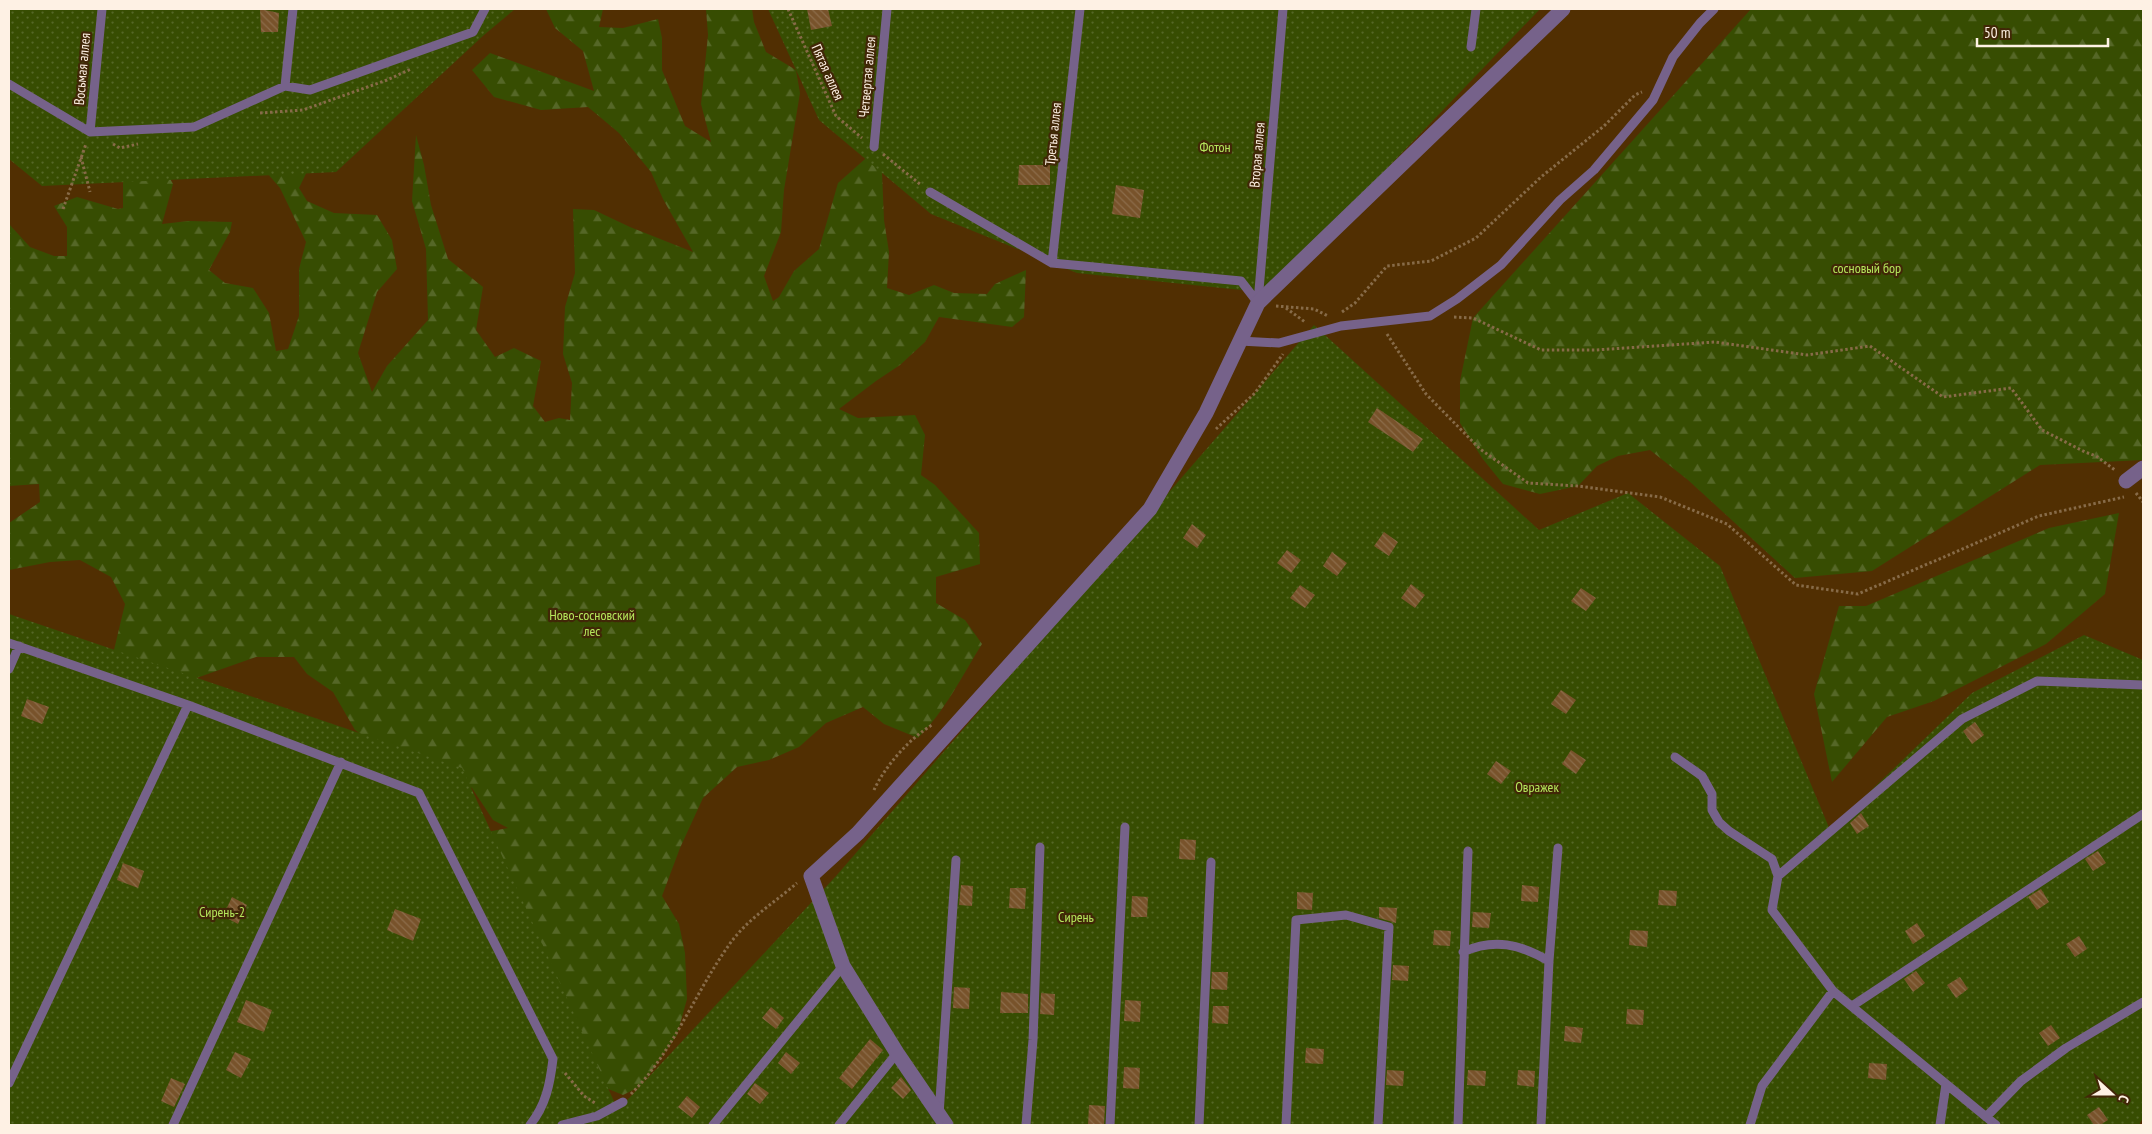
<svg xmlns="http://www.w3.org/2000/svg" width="2152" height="1134" font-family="'PT Sans Narrow',sans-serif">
	<defs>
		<pattern id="forest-firs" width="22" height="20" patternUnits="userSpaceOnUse" patternTransform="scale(1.25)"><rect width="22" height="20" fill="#374d02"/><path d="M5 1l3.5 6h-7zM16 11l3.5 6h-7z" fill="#556727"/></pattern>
		<pattern id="garden-dots" width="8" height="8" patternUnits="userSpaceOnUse" patternTransform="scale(1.25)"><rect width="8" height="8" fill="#374d02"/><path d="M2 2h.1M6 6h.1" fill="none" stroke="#556727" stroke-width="1.8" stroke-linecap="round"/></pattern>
		<pattern id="building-back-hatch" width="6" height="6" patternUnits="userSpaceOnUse" patternTransform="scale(1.25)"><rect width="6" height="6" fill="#78532b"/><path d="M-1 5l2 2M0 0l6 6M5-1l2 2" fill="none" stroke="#8c6c4a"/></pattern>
	</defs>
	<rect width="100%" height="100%" fill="#512f02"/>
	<!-- forest -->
	<path fill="url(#forest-firs)" d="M546,9H603L599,27L623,28L658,19L662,38V70L685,126L711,142L701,104L708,35L706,9H752L754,22L766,52L796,70L800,93L784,190L781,232L764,276L773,301L779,297L794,271L819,249L838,183L874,151L882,172L884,220L889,252L887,288L909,295L934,285L954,293L987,294L995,284L1026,270L1024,317L1012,327L939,317L925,342L900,365L876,381L839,409L858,418L915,415L925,435L921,475L935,485L979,533L980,564L936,577V603L965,620L982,644C962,676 945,711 918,738L884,724L863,707L826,723L799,747L769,760L737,767L703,798L680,848L662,896L679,924L685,953L687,999L677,1035L641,1086L623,1095L596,1084L466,836L508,828L493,820L472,788L425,760L384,752L355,730L333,692L307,674L294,657H256L185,682L107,679L125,604L111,577L80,560L50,562L9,570V523L40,502L39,484L9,486V224L30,247L54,256H67V227L54,206L77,197L118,209L123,208V176L159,159L173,184L162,224L188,221L232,222L230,232L209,270L225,283L253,288L269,313L276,351L288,349L299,316V269L306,242L280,188L248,151H317L299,188L307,201L334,213L377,215L392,240L397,269L377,292L358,353L372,392L387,366L428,320L426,249L412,201L416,135L424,165L431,205L448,259L483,287L476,330L495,357L514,348L541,361L533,406L545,422L559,418L570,420L572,383L563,354L565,307L575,273L573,209L594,210L630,227L693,252L663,199L651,172L619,133L588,107L541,110L494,97L472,70L490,53L594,91L583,51L555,28Z
		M1751,9H2143V460L2040,465L1872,571L1795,578L1688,480L1650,450L1618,456L1597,466L1578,486L1540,494L1503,484L1482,458L1460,423V381L1473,318Z
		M2119,513L2105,594L2046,644L1934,701L1887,717L1832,782L1814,694L1839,606H1866L2049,528Z"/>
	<!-- garden -->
	<path fill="url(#garden-dots)" d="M9,9H515L484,35L336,172L42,186L9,159Z
		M768,9H1540L1258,303L1251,291L1077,273L931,214L819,120Z
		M1314,325L1539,530L1628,493L1720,566L1830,830L1972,693L2084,635L2143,660V1118L2139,1125H9V614L462,768L618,1110L836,876Z"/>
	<!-- building -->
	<path fill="url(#building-back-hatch)" d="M260,9L279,13L278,32H261Z
		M807,9H828L832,26L811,30Z
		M1019,165H1050V185H1018Z
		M1116,185L1144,190L1140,218L1112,214Z
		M1377,408L1423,439L1413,452L1368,422Z
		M1192,524L1206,535L1197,548L1183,538Z
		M1384,532L1398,542L1389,556L1374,546Z
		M1287,550L1301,560L1291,573L1277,563Z
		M1332,552L1347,563L1337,576L1323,566Z
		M1411,584L1425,595L1415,608L1401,598Z
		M1300,585L1315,595L1305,608L1290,598Z
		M1581,588L1596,598L1586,611L1571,601Z
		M1561,690L1576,700L1566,714L1551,704Z
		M27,699L49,707L42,724L21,716Z
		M1975,722L1984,735L1972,744L1963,731Z
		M1571,750L1586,760L1576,774L1562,764Z
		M1496,761L1511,771L1501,784L1487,774Z
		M1861,813L1869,826L1857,834L1850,823Z
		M1180,839L1196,840L1195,860L1179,859Z
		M2098,851L2106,863L2093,871L2085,859Z
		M123,863L144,871L138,888L117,880Z
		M961,885L973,886L972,906L959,905Z
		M1522,885L1539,887L1538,902L1521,901Z
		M1010,888H1026L1025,909L1009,908Z
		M2041,889L2049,902L2037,910L2028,897Z
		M1659,890L1677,891L1676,906L1658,905Z
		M1297,892L1313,893L1312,910L1297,909Z
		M1132,896L1148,897L1147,917H1131Z
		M232,897L247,905L238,924L223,916Z
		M1379,907L1397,908L1396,923L1379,918Z
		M395,909L421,919L413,941L387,930Z
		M1473,912L1491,913L1489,928L1472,927Z
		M1917,923L1925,936L1913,944L1905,931Z
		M1434,930L1451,931L1450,946L1433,945Z
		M1630,930L1648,931L1647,947L1629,945Z
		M2079,936L2087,949L2075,957L2066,944Z
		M1393,965L1409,966L1408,981L1392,980Z
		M1916,971L1925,983L1913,992L1904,979Z
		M1212,972H1228L1227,990L1211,989Z
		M1960,977L1968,989L1956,998L1947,985Z
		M954,987L970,988L969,1009L953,1008Z
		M1001,992L1028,994V1013H1000Z
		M1041,993L1055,994L1054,1015L1040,1014Z
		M246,1000L272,1010L264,1032L237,1022Z
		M1125,1000L1141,1001L1140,1022L1124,1021Z
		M1213,1006H1229L1228,1024L1212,1023Z
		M771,1007L784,1018L776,1029L762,1018Z
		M1627,1009L1644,1010L1643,1025L1626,1024Z
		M2051,1025L2060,1038L2048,1046L2039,1033Z
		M1565,1026L1583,1028L1581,1043L1564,1041Z
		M870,1039L883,1050L852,1089L839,1078Z
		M1306,1048L1324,1049L1323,1064L1305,1063Z
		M235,1052L251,1059L241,1078L226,1070Z
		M786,1052L800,1063L791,1074L778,1063Z
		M1869,1063L1887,1064L1886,1080L1868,1078Z
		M1124,1067L1140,1068L1139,1089L1123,1088Z
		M1387,1070L1404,1071L1403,1086L1386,1085Z
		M1468,1070L1486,1071L1485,1086L1467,1085Z
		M1518,1070L1535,1071L1534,1087L1517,1085Z
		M901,1077L911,1090L903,1099L891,1088Z
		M171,1078L185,1084L174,1107L161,1101Z
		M755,1083L769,1093L760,1104L747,1094Z
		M687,1096L700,1107L692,1118L678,1107Z
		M1089,1105L1105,1106L1104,1125H1088Z
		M2099,1107L2108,1120L2100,1125H2094L2087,1115Z"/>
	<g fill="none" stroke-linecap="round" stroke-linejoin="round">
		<!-- path -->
		<path stroke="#876b48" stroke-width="3" stroke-dasharray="2.5 2.5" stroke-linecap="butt" d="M788,9L836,116L862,138
			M260,113L303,110L387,80L411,69
			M113,144L120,148L138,144
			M883,154L921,185
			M81,157L90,192
			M63,209L86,144
			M1276,306L1314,309L1328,316
			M1286,308L1305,322
			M1342,312L1355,303L1387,266L1431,261L1476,238L1541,177L1604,126L1635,95L1642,92
			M1454,317L1473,318L1541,350H1595L1715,342L1807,355L1870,346L1943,397L2011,388L2042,430L2085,452L2096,456L2115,470
			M1387,334L1426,394L1480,449L1528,483L1578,486L1660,497L1727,524L1796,585L1858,594L2039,516L2124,497
			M1216,429L1255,393L1283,354
			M2136,493L2143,502
			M874,790C885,766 910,738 932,725
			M565,1073L584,1096L595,1103
			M631,1094C674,1051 694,994 729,945C746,920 774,903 797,883"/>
		<!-- lane -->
		<path stroke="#76628a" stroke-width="9" d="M1471,47L1476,9
			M9,84L90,132L194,127L285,86L310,90L473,32L485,9
			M285,86L293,9
			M90,132L102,9
			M874,147L887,9
			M930,192L1052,263L1241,281L1258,303
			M1052,263L1080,9
			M1258,302L1283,9
			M1240,341L1279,343L1341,326L1430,316L1457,299L1501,265L1560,200L1594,170L1653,100L1673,57L1700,23L1714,9
			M9,643L188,705
			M9,669L19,646
			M1675,757L1702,776L1712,794V810L1719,822L1729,831L1772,859L1778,876L1772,910L1833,991L1996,1125
			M1778,876L1962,719L2037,681L2143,685
			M1463,952C1494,938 1520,944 1549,961
			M1852,1006L2143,814
			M9,1083L188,705L419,793L553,1059C550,1084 546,1105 530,1125
			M939,1115L956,860
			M1986,1117L2021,1081L2066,1048L2143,1002
			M173,1125L341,762
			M562,1125L597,1116L623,1102
			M713,1125L843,966
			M839,1125L897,1053
			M1026,1125L1033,1040L1040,847
			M1110,1125L1125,827
			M1199,1125L1211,862
			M1286,1125L1296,920L1346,915L1389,927L1378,1125
			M1458,1125L1468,851
			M1541,1125L1549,961L1558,848
			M1750,1125L1762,1086L1833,991
			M1940,1125L1946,1084"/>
		<!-- street -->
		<path stroke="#76628a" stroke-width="15" d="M2126,481L2143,468
			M946,1125L897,1053L843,966L811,876L858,833L1150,509L1206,413L1258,303L1563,9"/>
	</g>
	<g text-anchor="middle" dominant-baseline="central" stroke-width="4.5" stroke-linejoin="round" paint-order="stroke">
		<!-- street labels -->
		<g font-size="14" fill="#fef1e4" stroke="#412707">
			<text transform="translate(82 69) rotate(-85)">Восьмая аллея</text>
			<text transform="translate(828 72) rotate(66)">Пятая аллея</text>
			<text transform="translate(867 77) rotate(-85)">Четвертая аллея</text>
			<text transform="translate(1053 134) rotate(-84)">Третья аллея</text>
			<text transform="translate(1257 155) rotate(-85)">Вторая аллея</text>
		</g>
		<!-- park labels -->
		<g font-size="14" fill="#b5e75c" stroke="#412707">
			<text x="1215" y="147">Фотон</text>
			<text x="1867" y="268">сосновый бор</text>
			<text x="592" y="615">Ново-сосновский<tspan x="592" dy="16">лес</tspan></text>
			<text x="1537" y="787">Овражек</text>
			<text x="222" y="912">Сирень-2</text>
			<text x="1076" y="917">Сирень</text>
		</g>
	</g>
	<!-- border -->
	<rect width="2152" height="1134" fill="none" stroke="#fef1e4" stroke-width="20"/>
	<!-- north arrow -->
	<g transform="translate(2112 1094) rotate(111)" stroke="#412707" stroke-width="4" paint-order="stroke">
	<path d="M0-4L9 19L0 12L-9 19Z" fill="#fef1e4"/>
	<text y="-8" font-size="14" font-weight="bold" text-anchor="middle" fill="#fef1e4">С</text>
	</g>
	<!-- scale -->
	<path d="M1977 38v8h131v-8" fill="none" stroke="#fef1e4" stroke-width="2.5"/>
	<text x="1984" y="38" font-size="15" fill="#fef1e4" stroke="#412707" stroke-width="4" paint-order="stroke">50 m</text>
</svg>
